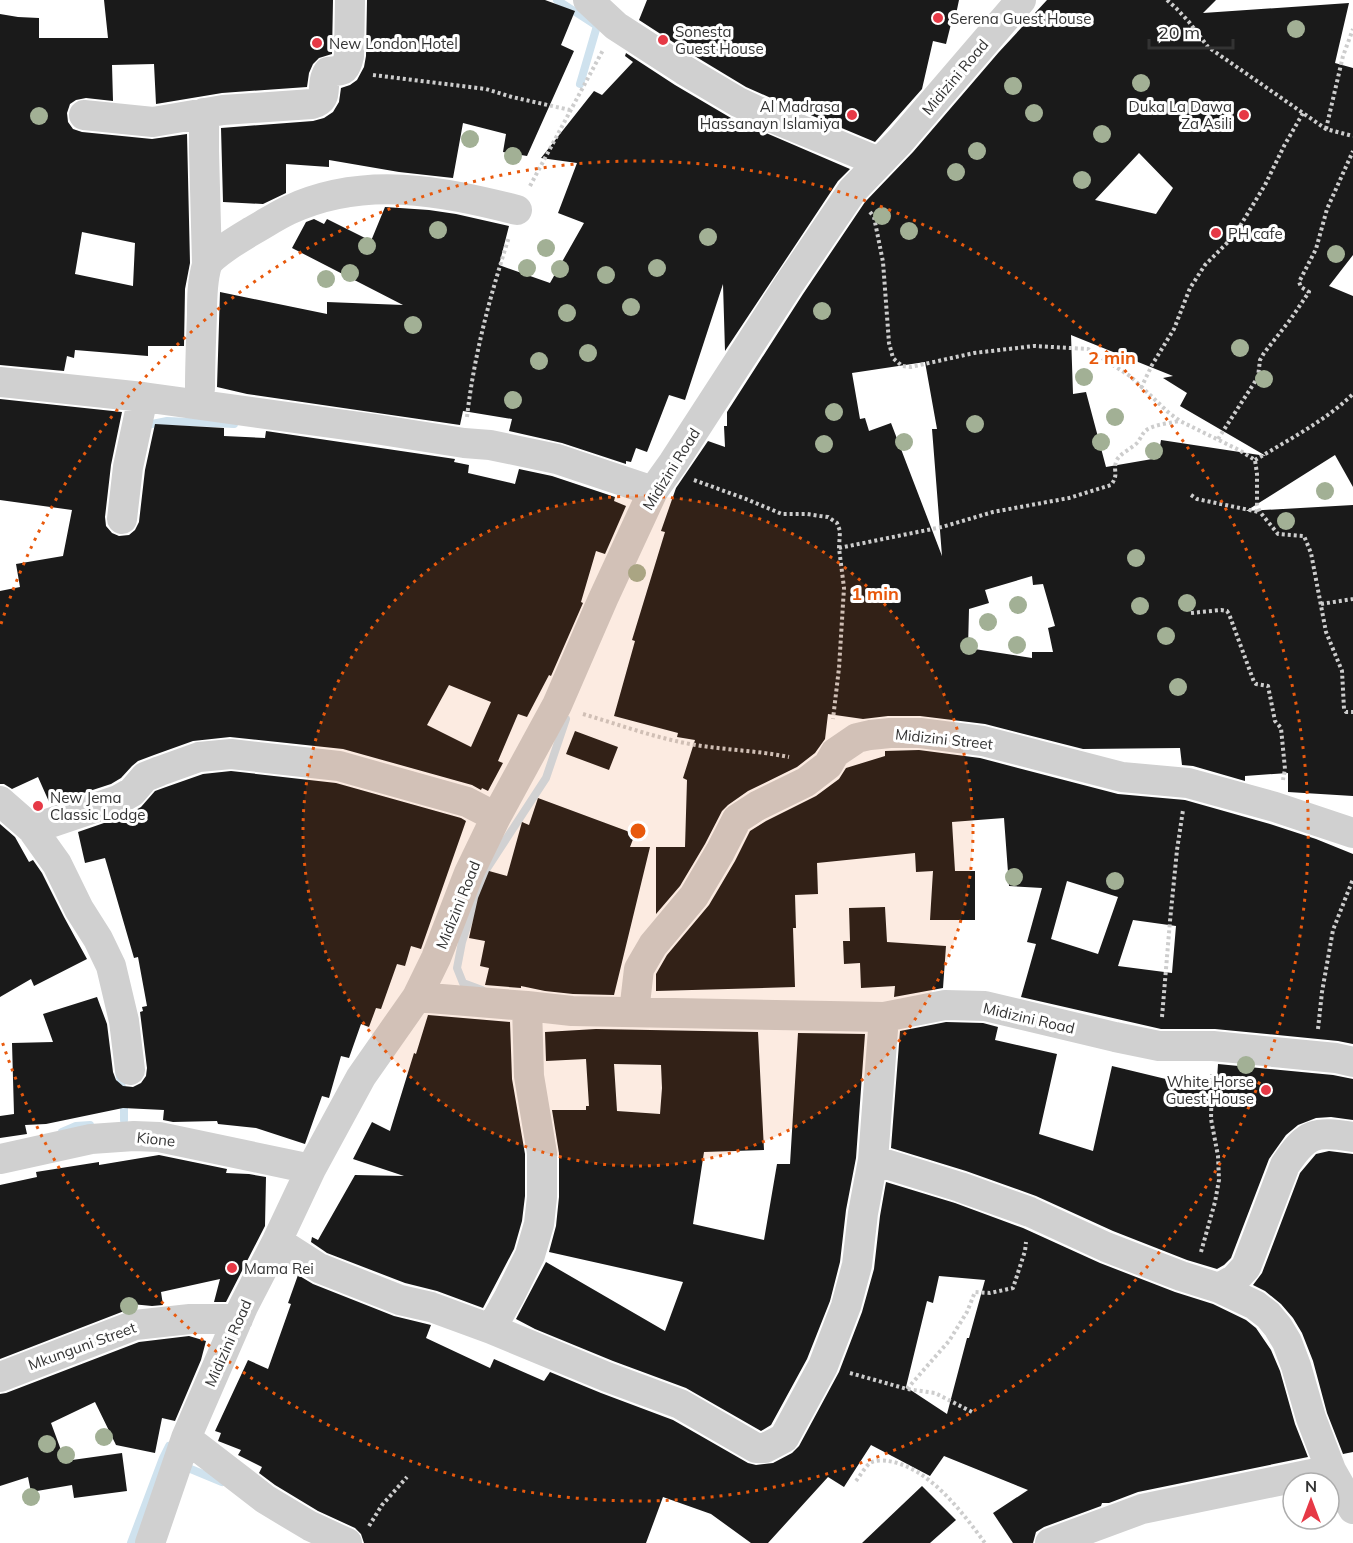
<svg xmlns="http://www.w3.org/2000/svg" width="1353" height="1543" font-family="Mulish,sans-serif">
	<rect width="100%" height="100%" fill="#fff"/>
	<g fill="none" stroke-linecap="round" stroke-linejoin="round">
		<!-- stream -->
		<path stroke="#cfe2ee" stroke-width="8" d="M557,0L597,26L580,84
			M142,426L167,421L234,424
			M482,990L463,983L457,968L462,942L484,873L546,778L566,719
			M119,1071L124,1100V1120
			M62,1132L76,1126L90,1125
			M181,1465L222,1482
			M131,1543L163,1458L169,1446"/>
	</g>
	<!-- building -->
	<path fill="#1a1a1a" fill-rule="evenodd" d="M104,0H333L332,54L319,58L313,64L309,73L307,87L222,93L156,104L154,64L112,65L113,101L86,98L76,100L70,104L67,113L68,122L73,129L82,132L152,139L187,134L190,263L185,289L184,346H148V356L75,350L74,358L67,356L64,371L0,365V14L18,17L39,18V38H108ZM82,232L135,243L133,286L75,274Z
		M367,0H545L575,11L561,45L574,51L527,156L503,152L506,134L463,123L453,178L399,172L329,160V167L286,164V193L263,204L223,202L221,128L313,121L324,118L333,112L339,102L341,88L350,85L357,80L364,67L366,56Z
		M647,0H959L954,24H951L946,44L933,41L922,89L875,142L782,103L746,87L693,55L639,20Z
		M1047,0H1216L1203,13L1349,3L1335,63L1353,68V255L1329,286L1353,296V487L1335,455L1246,511L1353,505V796L1288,792V773L1245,776V781L1193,766L1182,765L1180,748L1083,749L985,724L920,716H888L863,719L828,714L825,739L815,753L797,767L748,791L728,805L722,811L705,844L680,886L656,914V847H685L687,780L683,778L695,740L677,737L678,733L614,716L635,641L632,640L665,532L661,531L676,488L708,441L725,447L724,426H727V412L803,294L865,202L913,152L999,52ZM1139,153L1173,188L1156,214L1095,200ZM1071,335L1123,356L1122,352L1138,362L1173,376L1163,378L1187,393L1180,406L1266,456L1161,440L1158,458L1106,467L1086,392L1073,394ZM925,362L937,429H932L942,556L891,423L869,431L865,418L860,419L852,373ZM1032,576L1033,585L1043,584L1055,626L1048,628L1053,652H1032V658L968,648L969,609L989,603L985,590Z
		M626,53L675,85L731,118L850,169L838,181L725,351L723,284L685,400L669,395L647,452L636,448L631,462L626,461V464L562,443L509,431L512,419L463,411L460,425L247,394L217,387L220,292L327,314V302L403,305L292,248L306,222L314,219L324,224L327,219L371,241L385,207L429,210L456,214L509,226L499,265L550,283L584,223L558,213L577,163L541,158L594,91L602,95L633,62L625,56Z
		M0,399L122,412L111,465L105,517L106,526L112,533L119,536L129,535L135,530L139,522L145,470L155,424L224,428V436L265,438L266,431L455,459L454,462L469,465L468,473L515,484L519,469L552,476L615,497L614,501L626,506L605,554L596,551L581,602L583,603L551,676L549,675L527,717L518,714L498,761L503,763L488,791L482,788L481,790L472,785L343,749L230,737L193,741L154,755L138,761L132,766L121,778L111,784L50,804L38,777L12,789L4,784H0V591L20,587L16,564L63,556L72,510L0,500ZM449,685L491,702L471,747L427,725Z
		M575,731L618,747L609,770L566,754Z
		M919,750L980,758L1118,794L1185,800L1270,824L1316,839L1353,854V1044L1338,1041L1215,1029H1161L1021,997L1036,944L1027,942L1042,888L1009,886L1004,818L952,822L955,871H975V920H930L933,871L916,872L915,853L817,863L818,894L795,895L796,928H793L795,987L656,991V974L667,955L709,905L735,861L750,831L766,821L816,796L839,779L846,768L885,756V751ZM1067,881L1118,897L1098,954L1051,939ZM1133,920L1176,926L1172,973L1118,966Z
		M231,771L336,783L461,818L466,821L421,949L411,946L405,966L397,964L381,1009L376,1008L369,1027L361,1024L349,1058L341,1056L329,1098L322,1096L305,1144L256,1128L218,1124L217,1121L173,1122L163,1120L164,1110L123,1108L46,1124L25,1125L27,1134L0,1138V1116L14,1114L12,1043L53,1042L43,1014L97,997L107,1024L113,1072L116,1080L123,1086L133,1087L141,1083L146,1076L147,1068L140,1012L143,1011L142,1007L147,1006L138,957L134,958L105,858L85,863L78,832L127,815L141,807L155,791L166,787L203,774Z
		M538,798L635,834L630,847H650L614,995L573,994L545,991L521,986V988L485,985L489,968L480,966L485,941L469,938L478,898L489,871L507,876L522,822L529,825Z
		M0,824L15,837L29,862L33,860L42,873L64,917L87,959L34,986L31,979L0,997Z
		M885,907L887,942L946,946L943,988L894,997L895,986L861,988L860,963L844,964L843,941H850L849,908Z
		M428,1015L510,1022L512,1079L525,1154V1196L522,1221L514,1249L483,1308L437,1291L405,1283L327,1253L311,1242L312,1237L318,1240L355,1175L404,1176L353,1159L372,1122L390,1131L414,1053L416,1054Z
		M946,1022L983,1023L998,1027L995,1040L1057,1054L1039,1134L1093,1151L1112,1066L1170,1080L1217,1079L1218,1064L1333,1075L1353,1079V1120L1331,1117L1316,1118L1298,1125L1286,1135L1269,1159L1231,1258L1224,1265L1217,1269L1187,1260L1113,1231L1036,1196L966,1171L891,1148L900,1031Z
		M596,1029L758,1032L764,1150L704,1152L693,1224L764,1240L777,1164H790L798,1033L865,1034L856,1158L846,1210L840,1262L830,1301L807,1359L771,1425L761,1431L686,1388L613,1361L535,1329L516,1319L546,1262L665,1331L683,1282L549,1252L556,1226L559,1197V1153L552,1110H586V1106H589L586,1059L546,1061L545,1032ZM614,1064L661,1065L662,1088L660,1114L617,1111Z
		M1329,1151L1353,1154V1452L1343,1454L1327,1413L1313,1361L1302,1333L1293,1318L1281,1304L1265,1291L1253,1285L1262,1273L1300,1173L1316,1154Z
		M159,1155L227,1169L226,1173L249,1174L266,1177L265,1226L226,1302H214L220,1279L161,1292L163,1305L152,1306L121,1303L132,1308L0,1359V1185L37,1177L36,1172L99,1162V1165Z
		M886,1182L955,1203L1023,1228L1100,1263L1175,1292L1213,1304L1246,1320L1256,1328L1271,1350L1280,1371L1295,1424L1308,1457L1138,1492L1109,1503H1102L1101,1506L1044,1527L1036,1532L1033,1543H1013L993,1513L1028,1490L944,1456L930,1476L871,1445L844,1487L828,1477L768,1543H751L711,1514L663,1497L646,1543H364L361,1534L355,1528L318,1511L275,1485L259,1473L262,1467L238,1455L241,1450L218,1441L221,1433L215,1431L248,1360L268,1369L291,1304L288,1303L298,1275L313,1284L394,1316L431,1325L426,1338L490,1368L494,1359L544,1381L550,1372L601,1393L673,1420L748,1463L756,1465L773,1463L792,1453L799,1446L839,1372L862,1312L874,1269L880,1216ZM939,1276L985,1280L969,1338H967L947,1414L906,1387L927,1301L933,1303Z
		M189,1336L206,1341L201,1360L175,1421L162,1418L155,1453L116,1445L95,1402L51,1423L65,1461L122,1453L127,1491L74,1498L72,1485L31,1492L28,1477L0,1486V1394L6,1393L139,1342Z
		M922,1486L956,1520L930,1543H862Z"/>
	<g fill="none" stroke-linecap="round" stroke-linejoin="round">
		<!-- path -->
		<path stroke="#cdcdcd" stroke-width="4" stroke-dasharray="3 3" stroke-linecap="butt" d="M1167,0L1176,8L1189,22L1208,47L1326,129L1353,136
			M373,75L486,89L512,97L570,110
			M1326,129L1343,56L1353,29
			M530,186L603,50
			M870,212L874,217L883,262L889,343L893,358L902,366L911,367L974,353L1034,346L1088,349L1130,376L1168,412L1180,421L1239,450L1255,460L1257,474V505L1260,512L1278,534L1304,536L1311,553L1326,632L1342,671L1344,709L1346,712H1353
			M1141,388L1152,365L1174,329L1190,288L1205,265L1234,236L1265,185L1284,146L1303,113
			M467,417C474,355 490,296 509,237
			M1218,439L1258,377L1260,360L1264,353L1290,320L1309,292L1301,287L1299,282L1316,249L1327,209L1353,151
			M1255,460C1288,440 1325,421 1353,394
			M694,480L746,499L782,514H807L820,516L828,517L837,523L840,531L839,548L844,588L839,668L833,719
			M1191,495L1197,499L1259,512
			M839,548L942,527L993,512L1069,498L1111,485C1119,474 1113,472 1116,462C1119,453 1132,449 1138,442C1142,436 1143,431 1150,428C1159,424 1170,423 1179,421
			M1321,604L1353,599
			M1191,613L1221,610L1227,611L1229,614L1254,682L1256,684L1268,686L1275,721L1281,728L1285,769L1283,780
			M583,714C617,724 650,736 685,743C719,750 755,750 789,757
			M1162,1017L1170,921L1177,850L1183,810
			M1318,1029L1322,992L1333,930L1353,879
			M1201,1252L1215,1202L1219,1180L1218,1156L1211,1119L1212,1074
			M850,1373L907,1389L935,1393L972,1412
			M907,1389L949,1341L967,1312L975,1292L990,1293L1013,1288L1025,1251L1026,1242
			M856,1481C860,1476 865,1467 870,1463C875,1460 883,1460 888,1461C929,1467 962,1512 985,1543
			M369,1526L382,1505L407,1477"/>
		<!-- minor -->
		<path stroke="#d0d0d0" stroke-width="30" d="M588,0L616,26L684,70L738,102L775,119L879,162
			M204,113V151L207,263
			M84,115L153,122L223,110L312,104C331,99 319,85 328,72C344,70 345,72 349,56L350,0
			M0,382L143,397L375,429L464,443L490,445L557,459L653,491
			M198,404L200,388C200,364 201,340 202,315C202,299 202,281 207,265C210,256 240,238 250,232C263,225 276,216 289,210C365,175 440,191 517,210
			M122,519L128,467L143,397
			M0,801L32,829L57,864L79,909L98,939L111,966L124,1021L130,1070
			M32,829L118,800L132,792L145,777L160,771L199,757L231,754L339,766L467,802L496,817
			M417,997L527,1006L572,1011L884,1017L945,1005L985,1006L1115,1037L1159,1046H1213L1336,1058L1353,1062
			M634,1012L639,969L653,945L694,896L720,852L737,819L757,806L806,782L828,765L835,753L857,738L870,735L890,733H920L983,741L1122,777L1188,783L1275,807L1353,833
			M0,1159L91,1139L134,1136L159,1137L311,1169
			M873,1160L960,1187L1030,1212L1106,1247L1181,1276L1219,1288L1255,1305L1268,1315L1278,1327L1287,1342L1296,1366L1311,1418L1331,1470L1353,1509
			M277,1241L319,1268L400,1300L431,1307L491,1329L607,1377L680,1404L756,1448H765L784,1438L823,1366L846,1306L857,1265L863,1213L873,1160L884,1017
			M1219,1288L1235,1279L1246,1267L1285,1165C1307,1132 1315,1131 1353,1137
			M491,1329L509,1297L530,1255L539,1224L542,1197V1153L529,1076L527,1006
			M0,1377L135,1325L190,1319H238
			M186,1438L265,1499L310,1526L347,1543
			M150,1543L186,1438L243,1307L277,1241L311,1169L361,1077L417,997L436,958L469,873L496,817L557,705L603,599L653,491L673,463L789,284L852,191L900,141L1021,0
			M1050,1543L1142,1509L1331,1470"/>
	</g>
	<!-- trees -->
	<g fill="#a2b095">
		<circle cx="1296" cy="29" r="9"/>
		<circle cx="1141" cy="83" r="9"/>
		<circle cx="1013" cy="86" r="9"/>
		<circle cx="1034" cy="113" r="9"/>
		<circle cx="39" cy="116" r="9"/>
		<circle cx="1102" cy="134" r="9"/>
		<circle cx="470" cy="139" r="9"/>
		<circle cx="977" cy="151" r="9"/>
		<circle cx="513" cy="156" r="9"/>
		<circle cx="956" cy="172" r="9"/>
		<circle cx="1082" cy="180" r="9"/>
		<circle cx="882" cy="216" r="9"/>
		<circle cx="438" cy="230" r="9"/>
		<circle cx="909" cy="231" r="9"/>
		<circle cx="708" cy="237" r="9"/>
		<circle cx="367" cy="246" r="9"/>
		<circle cx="546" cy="248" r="9"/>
		<circle cx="1336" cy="254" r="9"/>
		<circle cx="527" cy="268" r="9"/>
		<circle cx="657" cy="268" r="9"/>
		<circle cx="560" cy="269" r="9"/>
		<circle cx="350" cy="273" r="9"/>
		<circle cx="606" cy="275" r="9"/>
		<circle cx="326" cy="279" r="9"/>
		<circle cx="631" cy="307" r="9"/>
		<circle cx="822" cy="311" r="9"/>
		<circle cx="567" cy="313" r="9"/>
		<circle cx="413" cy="325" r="9"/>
		<circle cx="1240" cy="348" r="9"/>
		<circle cx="588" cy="353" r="9"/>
		<circle cx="539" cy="361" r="9"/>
		<circle cx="1084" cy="377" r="9"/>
		<circle cx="1264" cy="379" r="9"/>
		<circle cx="513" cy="400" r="9"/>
		<circle cx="834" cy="412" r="9"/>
		<circle cx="1115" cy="417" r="9"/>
		<circle cx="975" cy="424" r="9"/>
		<circle cx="904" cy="442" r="9"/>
		<circle cx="1101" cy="442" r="9"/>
		<circle cx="824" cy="444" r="9"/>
		<circle cx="1154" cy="451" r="9"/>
		<circle cx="1325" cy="491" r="9"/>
		<circle cx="1286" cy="521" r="9"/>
		<circle cx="1136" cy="558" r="9"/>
		<circle cx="637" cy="573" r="9"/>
		<circle cx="1187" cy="603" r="9"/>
		<circle cx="1018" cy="605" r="9"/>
		<circle cx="1140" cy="606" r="9"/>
		<circle cx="988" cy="622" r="9"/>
		<circle cx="1166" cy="636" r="9"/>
		<circle cx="1017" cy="645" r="9"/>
		<circle cx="969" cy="646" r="9"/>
		<circle cx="1178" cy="687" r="9"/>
		<circle cx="1014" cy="877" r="9"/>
		<circle cx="1115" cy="881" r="9"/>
		<circle cx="1246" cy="1065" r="9"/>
		<circle cx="129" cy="1306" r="9"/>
		<circle cx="104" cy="1437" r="9"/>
		<circle cx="47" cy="1444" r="9"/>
		<circle cx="66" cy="1455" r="9"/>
		<circle cx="31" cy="1497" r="9"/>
	</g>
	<!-- distance rings -->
	<circle cx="638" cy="831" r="335" fill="#e8590c" fill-opacity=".12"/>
	<g fill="none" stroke="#e8590c" stroke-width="3" stroke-dasharray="3 6">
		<circle cx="638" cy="831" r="335"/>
		<path d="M1 624A670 670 0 1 1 1 1038"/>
	</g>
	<!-- markers -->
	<g fill="#e63946" stroke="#fff" stroke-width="2">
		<circle cx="938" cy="18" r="6"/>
		<circle cx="663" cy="40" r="6"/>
		<circle cx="317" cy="43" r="6"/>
		<circle cx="852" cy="115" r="6"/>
		<circle cx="1244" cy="115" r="6"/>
		<circle cx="1216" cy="233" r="6"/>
		<circle cx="38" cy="806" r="6"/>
		<circle cx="1266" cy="1090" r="6"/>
		<circle cx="232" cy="1268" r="6"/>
	</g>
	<g text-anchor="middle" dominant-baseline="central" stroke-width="6" stroke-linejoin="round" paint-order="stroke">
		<!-- poi labels -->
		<g font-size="15" fill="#333" stroke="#fff" text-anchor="start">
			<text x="950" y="18">Serena Guest House</text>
			<text x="675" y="31">Sonesta<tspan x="675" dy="17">Guest House</tspan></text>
			<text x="329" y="43">New London Hotel</text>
			<text x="840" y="106" text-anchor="end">Al Madrasa<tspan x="840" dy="17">Hassanayn Islamiya</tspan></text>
			<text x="1232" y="106" text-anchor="end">Duka La Dawa<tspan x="1232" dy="17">Za Asili</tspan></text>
			<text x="1228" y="233">PH cafe</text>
			<text x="50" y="797">New Jema<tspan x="50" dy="17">Classic Lodge</tspan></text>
			<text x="1254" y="1081" text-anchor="end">White Horse<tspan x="1254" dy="17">Guest House</tspan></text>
			<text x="244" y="1268">Mama Rei</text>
		</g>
		<!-- street labels -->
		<g font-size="15" fill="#333" stroke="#fff">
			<text transform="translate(955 77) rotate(-50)">Midizini Road</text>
			<text transform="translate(671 469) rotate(-58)">Midizini Road</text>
			<text transform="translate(944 739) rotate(6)">Midizini Street</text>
			<text transform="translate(458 905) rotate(-68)">Midizini Road</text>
			<text transform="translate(1029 1018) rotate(13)">Midizini Road</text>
			<text transform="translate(156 1139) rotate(6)">Kione</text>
			<text transform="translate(228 1343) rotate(-66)">Midizini Road</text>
			<text transform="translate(82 1346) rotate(-20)">Mkunguni Street</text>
		</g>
	</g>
	<circle cx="638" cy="831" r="9" fill="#e8590c" stroke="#fff" stroke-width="3"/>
	<g font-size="18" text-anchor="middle" font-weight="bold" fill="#e8590c" stroke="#fff" stroke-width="6" stroke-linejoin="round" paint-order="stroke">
		<text x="1112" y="364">2 min</text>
		<text x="875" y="600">1 min</text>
	</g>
	<!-- north arrow -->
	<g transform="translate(1311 1501)"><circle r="28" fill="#ffffff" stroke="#adadad" stroke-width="1.5"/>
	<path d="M0-4.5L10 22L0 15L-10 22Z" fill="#e63946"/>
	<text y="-9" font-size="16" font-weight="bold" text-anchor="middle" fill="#333333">N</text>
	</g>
	<!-- scale -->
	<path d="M1149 39v9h84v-9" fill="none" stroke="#333333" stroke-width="3"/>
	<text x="1158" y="39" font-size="18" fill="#333333" stroke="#ffffff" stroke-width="4.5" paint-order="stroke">20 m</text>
</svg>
